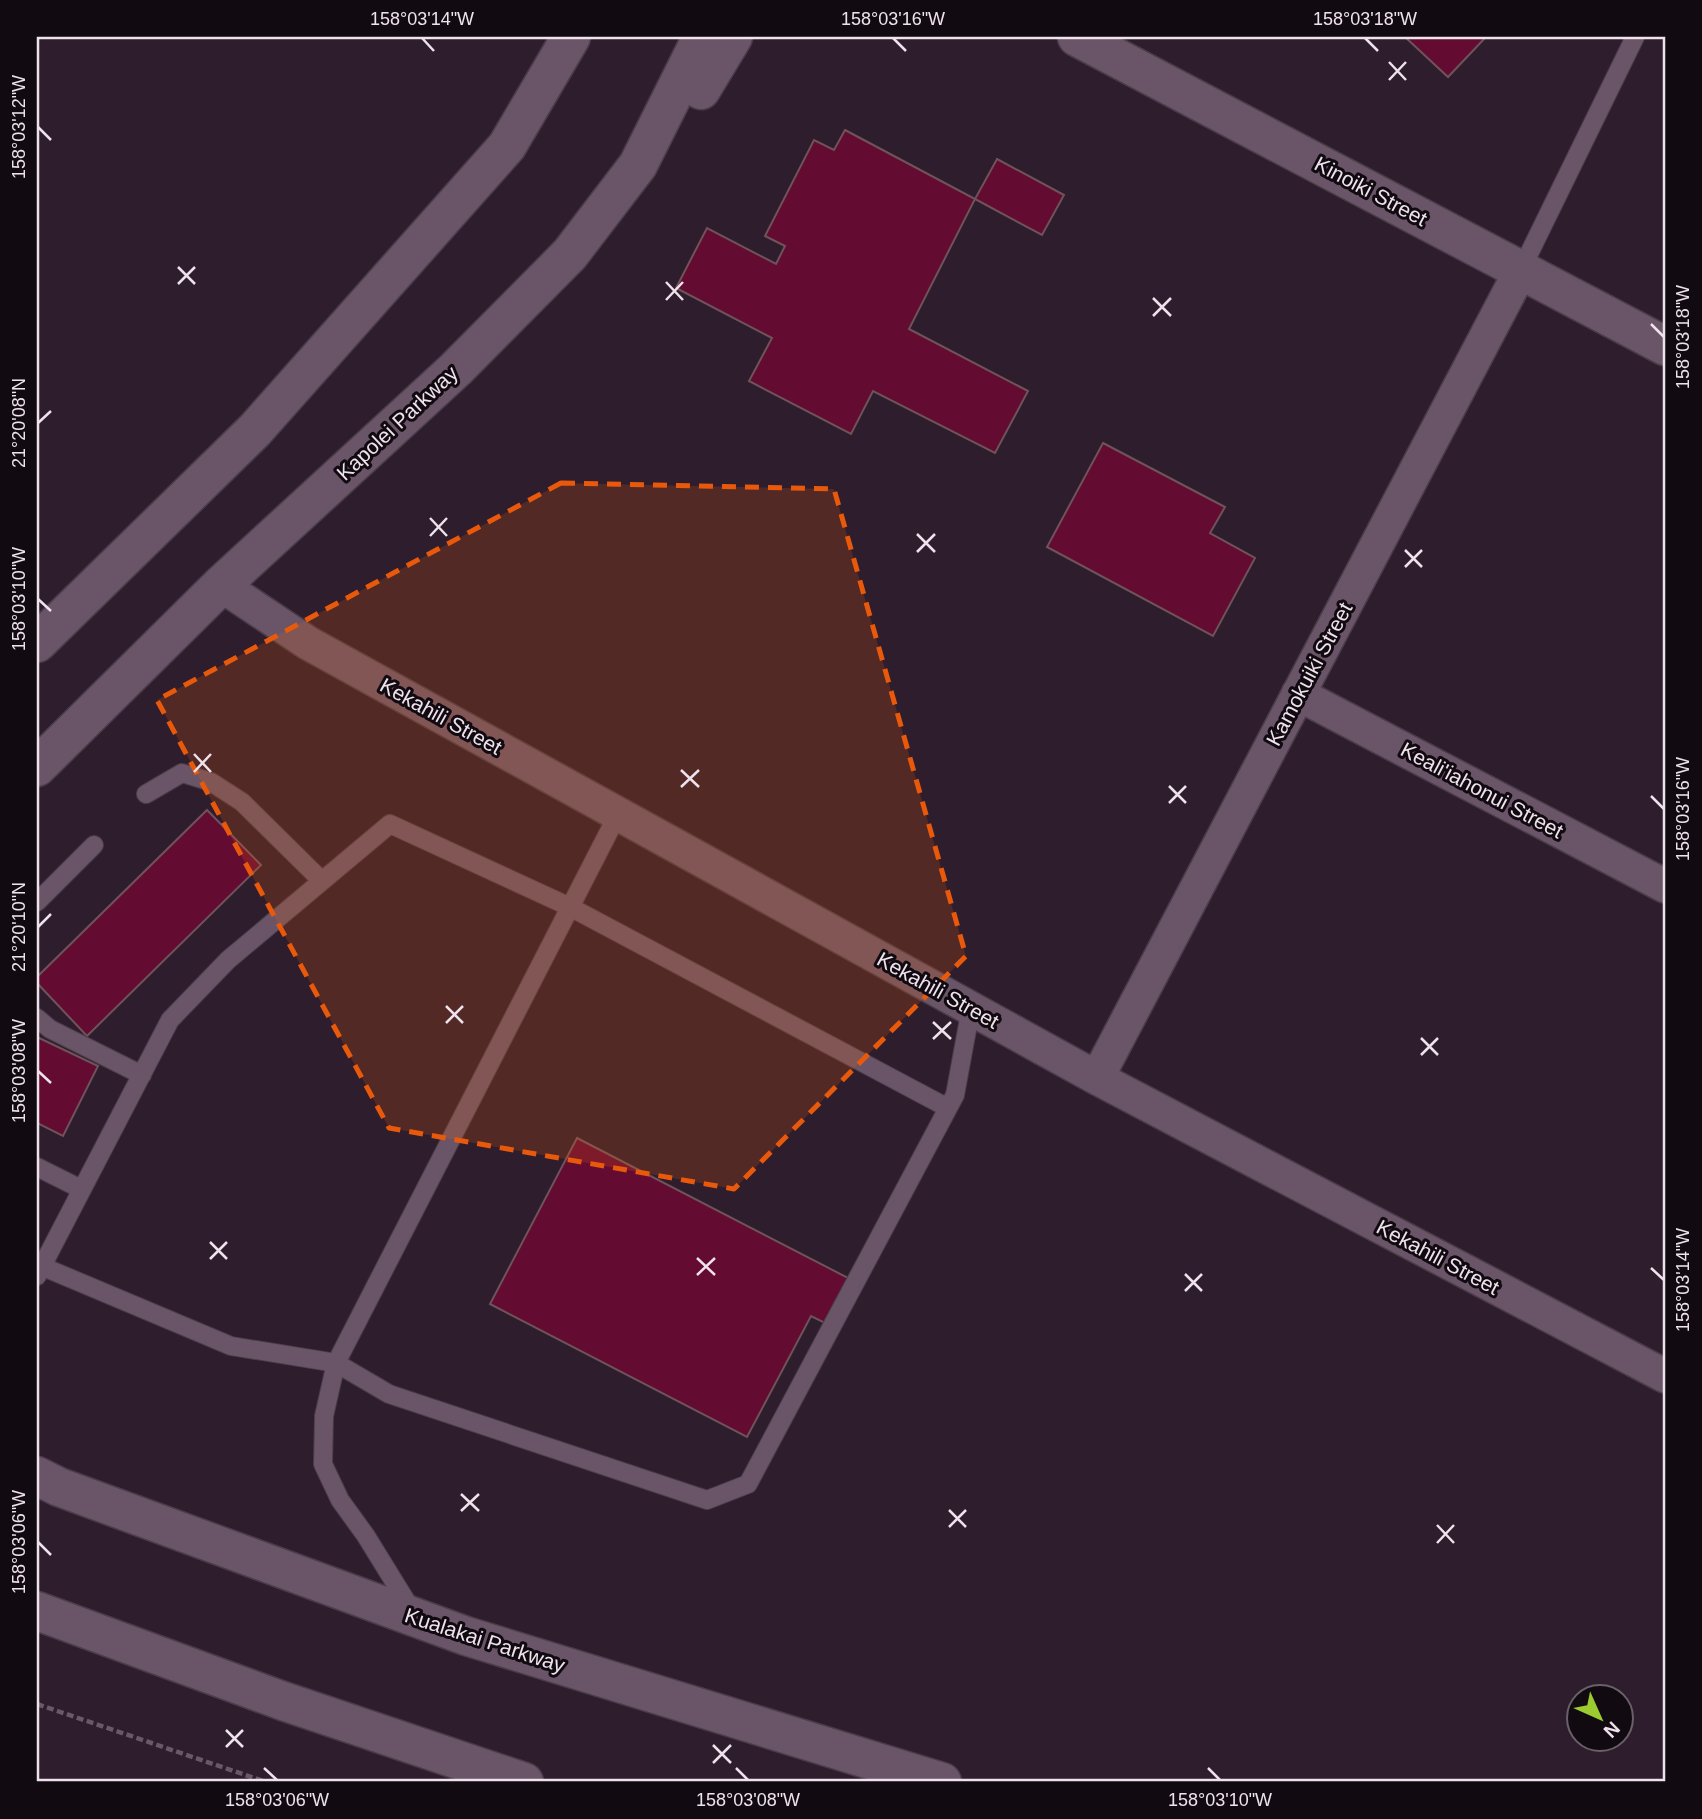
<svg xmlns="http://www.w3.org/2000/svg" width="1702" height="1819" font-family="Helvetica,sans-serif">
	<rect width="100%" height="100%" fill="#2e1d2c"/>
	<!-- building -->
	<path fill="#640b32" stroke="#6e535a" stroke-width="2" d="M1405,37H1486L1448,77Z
		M845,130L975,199L909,329L1028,391L995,453L873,391L851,434L749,381L772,338L676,288L707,228L776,264L785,246L765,236L814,140L834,150Z
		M997,159L1064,195L1042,235L975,199Z
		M1103,443L1225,507L1210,533L1255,558L1213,636L1047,547Z
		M207,810L261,865L87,1036L37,983V977Z
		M37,1037L98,1066L63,1136L37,1123Z
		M577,1138L850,1279L827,1324L811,1316L747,1437L490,1304Z"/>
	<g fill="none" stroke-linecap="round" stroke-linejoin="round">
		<defs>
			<path id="lane" d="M1521,270L1635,37
				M146,794L182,773L211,782L242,802L322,881
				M618,814L336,1363L389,1394L707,1500L748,1484L955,1095L971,1008
				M37,902L94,845
				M37,1018L50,1029L142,1075
				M37,1167L81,1189
				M41,1266L231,1346L336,1363L324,1416L323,1464L340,1500L366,1536L411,1609
				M37,1276L170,1020L228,960L390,824L570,907L948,1108"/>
			<path id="street" d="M221,585L308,643L1097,1078L1665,1376
				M1298,694L1665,886
				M1097,1078L1521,270"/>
			<path id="secondary" d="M1077,37L1665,346
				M701,90L733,37
				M37,643L255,430L507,146L571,37
				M37,767L221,585L456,369L570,254L638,165L702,37
				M37,1476L59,1487L466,1636L942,1782
				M37,1611L283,1701L524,1782"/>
		</defs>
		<!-- lane casing -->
		<use href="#lane" stroke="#4a3c48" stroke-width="20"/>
		<!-- street casing -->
		<use href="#street" stroke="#4a3c48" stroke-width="36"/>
		<!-- secondary casing -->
		<use href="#secondary" stroke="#4a3c48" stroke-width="41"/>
		<!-- path -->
		<path stroke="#685966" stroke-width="4.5" stroke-dasharray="7 3.5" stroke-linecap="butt" d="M37,1704L266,1782"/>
		<!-- lane -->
		<use href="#lane" stroke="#695567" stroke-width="18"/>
		<!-- street -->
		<use href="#street" stroke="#695567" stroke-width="33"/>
		<!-- secondary -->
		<use href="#secondary" stroke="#695567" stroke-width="38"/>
	</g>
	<!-- marked area -->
	<path fill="#e8590c" fill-opacity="0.2" stroke="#e8590c" stroke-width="5" stroke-dasharray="14 9" stroke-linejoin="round" d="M561,483L834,489L966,956L734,1189L389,1128L157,700Z"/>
	<!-- ticks -->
	<path fill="none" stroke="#eee2ec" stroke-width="2.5" d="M422,38L434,51M893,38L906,51M1365,38L1378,51M1389,62L1406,80M1389,80L1406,62M38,127L51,140M178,267L195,284M666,282L683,300M178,284L195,267M1153,298L1171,316M666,300L683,282M1153,316L1171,298M1651,324L1664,337M38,423L51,411M430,518L447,536M917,534L935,552M430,536L447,518M1405,550L1422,567M917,552L935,534M1405,567L1422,550M38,599L51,611M194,754L211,772M681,770L699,787M194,772L211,754M1169,786L1186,803M681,787L699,770M1651,796L1664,809M1169,803L1186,786M38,927L51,914M446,1006L463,1023M933,1022L951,1039M446,1023L463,1006M1421,1038L1438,1055M933,1039L951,1022M1421,1055L1438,1038M38,1071L51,1083M210,1242L227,1259M697,1258L715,1275M210,1259L227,1242M1651,1268L1664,1280M1185,1274L1202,1291M697,1275L715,1258M1185,1291L1202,1274M461,1494L479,1511M949,1510L966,1527M461,1511L479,1494M1437,1525L1454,1543M949,1527L966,1510M38,1542L51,1555M1437,1543L1454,1525M226,1730L243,1747M713,1745L731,1763M226,1747L243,1730M713,1763L731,1745M264,1768L277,1780M736,1768L748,1780M1208,1768L1220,1780"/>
	<g text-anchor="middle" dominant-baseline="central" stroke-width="6" stroke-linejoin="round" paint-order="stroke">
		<!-- street labels -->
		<g font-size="21" fill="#eee2ec" stroke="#110a11">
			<text transform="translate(1371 191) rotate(28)">Kinoiki Street</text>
			<text transform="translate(397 423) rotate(-43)">Kapolei Parkway</text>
			<text transform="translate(1309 674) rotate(-62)">Kamokuiki Street</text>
			<text transform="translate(441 716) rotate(29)">Kekahili Street</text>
			<text transform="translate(1482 790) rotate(28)">Keali'iahonui Street</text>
			<text transform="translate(938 990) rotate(29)">Kekahili Street</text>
			<text transform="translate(1438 1257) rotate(28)">Kekahili Street</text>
			<text transform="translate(485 1640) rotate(18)">Kualakai Parkway</text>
		</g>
	</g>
	<!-- border -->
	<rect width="1702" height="1819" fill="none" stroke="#110a11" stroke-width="77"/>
	<!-- north arrow -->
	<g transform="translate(1600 1718) rotate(135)"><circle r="33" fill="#110a11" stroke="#696069" stroke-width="2"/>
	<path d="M0-5L12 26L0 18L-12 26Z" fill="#9cca31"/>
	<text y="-10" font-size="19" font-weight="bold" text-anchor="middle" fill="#eee2ec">N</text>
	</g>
	<rect x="38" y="38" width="1626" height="1742" fill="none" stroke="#eee2ec" stroke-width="2.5"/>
	<g font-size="18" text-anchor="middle" fill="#eee2ec">
		<text x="422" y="25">158°03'14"W</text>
		<text x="893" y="25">158°03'16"W</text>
		<text x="1365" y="25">158°03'18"W</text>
		<text transform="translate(19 127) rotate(-90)" y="6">158°03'12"W</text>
		<text transform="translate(1683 337) rotate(-90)" y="6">158°03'18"W</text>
		<text transform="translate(19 423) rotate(-90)" y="6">21°20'08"N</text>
		<text transform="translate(19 599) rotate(-90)" y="6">158°03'10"W</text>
		<text transform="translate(1683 809) rotate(-90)" y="6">158°03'16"W</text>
		<text transform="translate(19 927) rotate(-90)" y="6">21°20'10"N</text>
		<text transform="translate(19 1071) rotate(-90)" y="6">158°03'08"W</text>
		<text transform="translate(1683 1280) rotate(-90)" y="6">158°03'14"W</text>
		<text transform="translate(19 1542) rotate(-90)" y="6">158°03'06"W</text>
		<text x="277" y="1806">158°03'06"W</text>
		<text x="748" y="1806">158°03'08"W</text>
		<text x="1220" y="1806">158°03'10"W</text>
	</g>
</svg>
